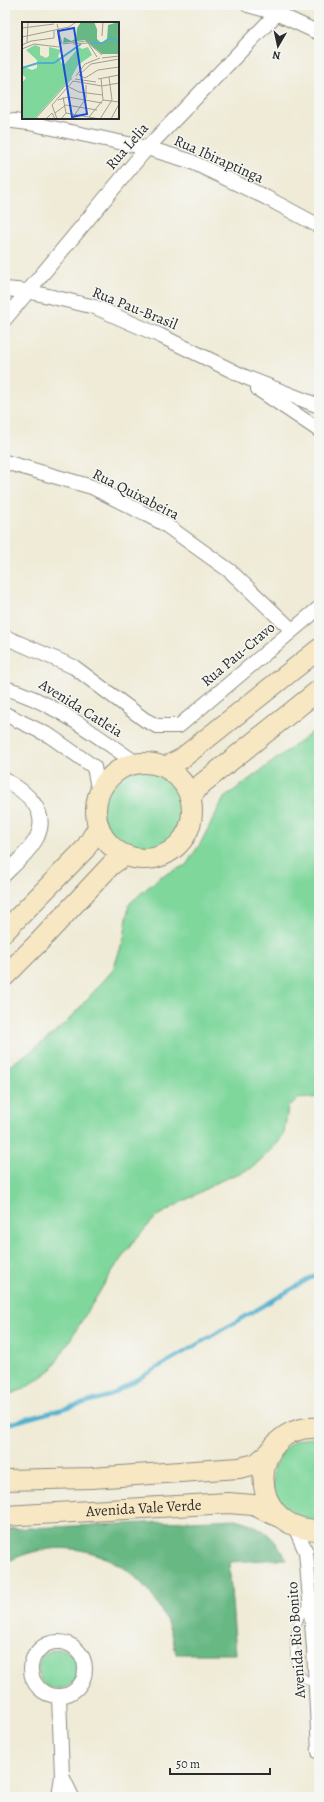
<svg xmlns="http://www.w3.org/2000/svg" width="324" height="1802" font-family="Alegreya,serif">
	<rect width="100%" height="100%" fill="#f6f6f2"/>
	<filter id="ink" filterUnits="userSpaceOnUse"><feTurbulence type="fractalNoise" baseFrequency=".025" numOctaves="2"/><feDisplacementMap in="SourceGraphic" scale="8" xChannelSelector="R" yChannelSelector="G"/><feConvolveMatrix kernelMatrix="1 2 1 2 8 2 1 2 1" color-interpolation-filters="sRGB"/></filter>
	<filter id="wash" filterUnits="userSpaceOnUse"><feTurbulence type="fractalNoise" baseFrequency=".012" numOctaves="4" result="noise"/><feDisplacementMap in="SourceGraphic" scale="16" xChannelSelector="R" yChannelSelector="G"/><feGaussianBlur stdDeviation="0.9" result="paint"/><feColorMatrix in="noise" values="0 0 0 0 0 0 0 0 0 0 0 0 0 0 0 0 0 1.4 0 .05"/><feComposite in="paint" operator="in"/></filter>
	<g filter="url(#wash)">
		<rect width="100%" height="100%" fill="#efebd7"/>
		<!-- green -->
		<path fill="#7fd79c" stroke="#558164" d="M319,727V1097L297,1099L288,1107L284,1133L278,1143L252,1168L220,1181L157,1216L134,1241L113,1270L52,1369L24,1389L5,1396V1069L38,1046L66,1023L113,970L124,938L129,904L160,877L186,865L200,844L224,798Z
			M102 811a42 42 0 1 1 84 0a42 42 0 1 1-84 0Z
			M319,1437V1521H309L287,1512L273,1492V1468L286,1447L296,1440Z
			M38 1669a20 20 0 1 1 40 0a20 20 0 1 1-40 0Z"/>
		<!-- forest -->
		<path fill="#67b884" stroke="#497258" d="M235,1519C259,1524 275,1536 286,1559L229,1562L236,1654H176C163,1572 82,1522 5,1563V1529Z"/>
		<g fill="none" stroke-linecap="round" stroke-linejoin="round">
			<!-- stream -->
			<path stroke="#4fb0ce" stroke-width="4" d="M5,1425L109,1396L319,1273"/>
		</g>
	</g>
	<g filter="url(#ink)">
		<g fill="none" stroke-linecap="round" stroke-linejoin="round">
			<defs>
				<path id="lane" d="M309,1605C306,1608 302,1613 300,1617C293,1634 289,1666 305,1679C308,1681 312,1683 316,1685"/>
				<path id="street" d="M248,5L276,13L319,33
					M5,120L29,123L147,148L190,161L267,198L319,226
					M5,289L27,291L95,307L161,336L245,377L319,406
					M5,319L147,148L285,5
					M258,389L319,430
					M5,462L92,487L163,523L230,571L292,630
					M5,637L74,667L145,720L157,726H179L319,608
					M5,688C54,702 95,735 136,763
					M5,714L50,736L94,767L99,793
					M5,780C25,791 50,811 37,837C30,851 16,863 5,874
					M295,1527L306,1552L314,1648L319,1752
					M31 1669a27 27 0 1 1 54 0a27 27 0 1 1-54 0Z
					M62,1776L72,1797
					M59,1797L62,1776L59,1697"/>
				<g id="secondary">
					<circle cx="144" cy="811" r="48"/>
					<path d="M165,767L181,759L319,649"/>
					<path d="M191,797L199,786L319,690"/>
					<path d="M5,931L85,849L99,826"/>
					<path d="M5,976L39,942L111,865L125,855"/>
					<path d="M319,1428C247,1423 243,1530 319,1530"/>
					<path d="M5,1480L91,1478L239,1468L256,1464L270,1452"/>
					<path id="s1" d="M5,1516L228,1503L253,1505L279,1517"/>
				</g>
			</defs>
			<!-- lane casing -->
			<use href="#lane" stroke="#8d8b81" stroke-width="8"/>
			<!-- street casing -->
			<use href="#street" stroke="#8d8b81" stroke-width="16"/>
			<!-- secondary casing -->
			<use href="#secondary" stroke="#8d8b81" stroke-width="22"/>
			<!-- lane -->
			<use href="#lane" stroke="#fff" stroke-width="7"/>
			<!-- street -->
			<use href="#street" stroke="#fff" stroke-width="14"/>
			<!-- secondary -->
			<use href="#secondary" stroke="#f7e8c3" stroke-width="20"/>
		</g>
	</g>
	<g text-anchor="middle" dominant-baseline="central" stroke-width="3" stroke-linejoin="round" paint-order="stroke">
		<!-- street labels -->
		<g font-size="15" fill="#2b2b2b" stroke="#f6f6f2">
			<text transform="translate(127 146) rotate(-49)">Rua Lelia</text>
			<text transform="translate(219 159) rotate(24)">Rua Ibiraptinga</text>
			<text transform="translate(135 308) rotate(22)">Rua Pau-Brasil</text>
			<text transform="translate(136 494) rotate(27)">Rua Quixabeira</text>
			<text transform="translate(238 654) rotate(-40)">Rua Pau-Cravo</text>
			<text transform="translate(81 708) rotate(32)">Avenida Catleia</text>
			<text stroke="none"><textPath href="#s1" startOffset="139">Avenida Vale Verde</textPath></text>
			<text transform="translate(296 1640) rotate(-94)">Avenida Rio Bonito</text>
		</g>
	</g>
	<!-- overview -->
	<g transform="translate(22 22)">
		<rect width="97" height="97" fill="#efebd7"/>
		<path d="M13,23L18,25V33L24,36L27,34V25L39,28L36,34L40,42H43L57,25L60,27L66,25L70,33L56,43L49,56L13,96L0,97V61L4,56L0,52V44L10,48L15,46V38L4,28Z" fill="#7fd79c"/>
		<path d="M59,0H72L75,7V17L79,21L85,17L86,3L97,0V32H80L63,18L41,21L42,15L49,19L54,17L55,6Z" fill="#67b884"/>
		<path fill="none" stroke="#4fb0ce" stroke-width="2" d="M69,21H81L88,16L97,19M0,46L16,41H32L59,22"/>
		<path fill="none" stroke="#a19e92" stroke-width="1" d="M35,2L40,22M0,6L32,2M80,14L81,0M0,15L47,5L54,0M5,21L6,0M41,22L64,19L80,33M51,22L66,21L75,35M0,23L9,19L32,16V9M0,27L12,22L37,25M80,36L97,34M97,37L69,42L57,53L63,56L76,48L97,45M54,54L63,42L78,36M53,57L74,60M76,57L97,53M47,65L57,70L81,73M41,75L44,91M36,78L46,75L80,81M81,78L97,80M33,91L44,83L75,88M67,95L81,78L79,56M13,97L50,56M24,97L30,91L33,97M35,97L30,83L51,59L80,64L97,61M39,97L44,91L78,97M50,97L64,76V63M78,97L90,78L87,55M89,97L97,82"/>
		<path fill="#1d4ed8" fill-opacity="0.15" stroke="#1d4ed8" stroke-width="2" d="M52,6L65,92L50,95L36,9Z"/>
		<rect width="97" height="97" fill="none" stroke="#2b2b2b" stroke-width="2"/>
	</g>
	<!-- margin -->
	<rect width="324" height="1802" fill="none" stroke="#f6f6f2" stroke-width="20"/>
	<!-- north arrow -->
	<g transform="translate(278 46) rotate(189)" stroke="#f6f6f2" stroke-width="3" paint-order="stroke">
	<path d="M0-3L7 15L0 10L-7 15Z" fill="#2b2b2b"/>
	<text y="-6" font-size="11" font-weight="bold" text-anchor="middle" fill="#2b2b2b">N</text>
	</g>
	<!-- scale -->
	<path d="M170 1768v6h100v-6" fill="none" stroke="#2b2b2b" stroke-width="2"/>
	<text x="176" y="1768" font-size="12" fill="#2b2b2b" stroke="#f6f6f2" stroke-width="3" paint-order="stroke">50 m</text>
</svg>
